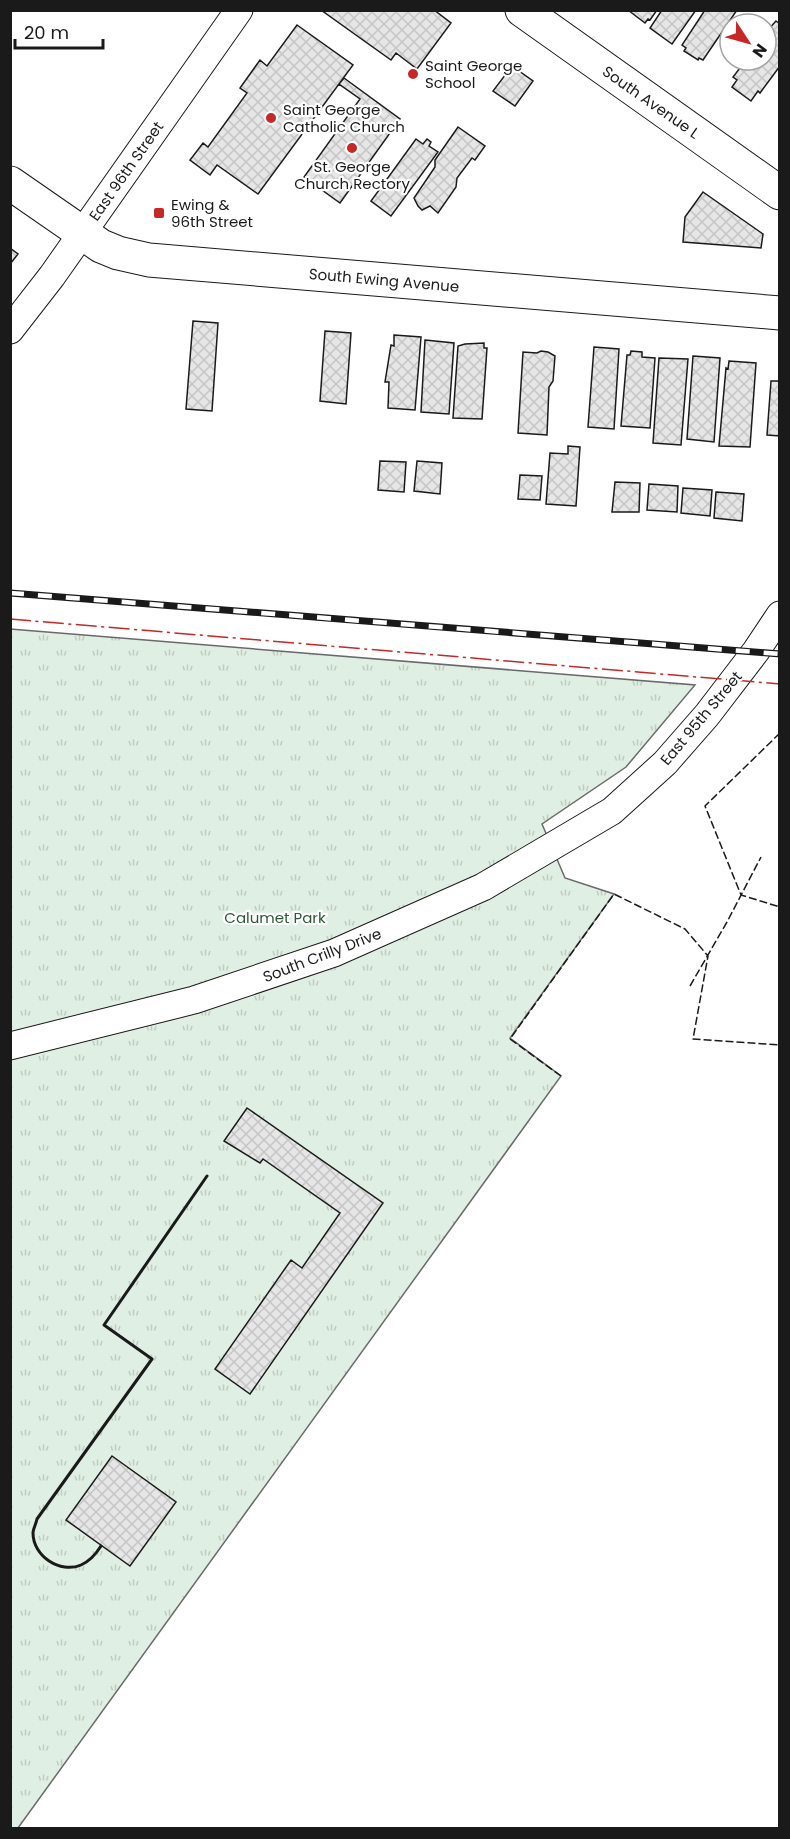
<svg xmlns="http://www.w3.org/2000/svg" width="790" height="1839" font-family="Poppins,sans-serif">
	<defs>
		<pattern id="grass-tufts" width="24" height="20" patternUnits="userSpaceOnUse" patternTransform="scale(1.5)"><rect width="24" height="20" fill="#e0efe3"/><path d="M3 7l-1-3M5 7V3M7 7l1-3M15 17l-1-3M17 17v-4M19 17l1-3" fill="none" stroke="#c0ccc2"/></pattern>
		<pattern id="building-cross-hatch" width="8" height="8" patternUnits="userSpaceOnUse" patternTransform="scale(1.5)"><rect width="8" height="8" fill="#e6e6e6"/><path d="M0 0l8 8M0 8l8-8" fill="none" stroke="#c5c5c5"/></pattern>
	</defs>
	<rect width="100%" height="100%" fill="#fff"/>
	<!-- grass -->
	<path fill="url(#grass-tufts)" stroke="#6a6a6a" stroke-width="1.5" d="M10,629L695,685L626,767L542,824L565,878L614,894L510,1038L561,1076L18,1828H10Z"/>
	<!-- building -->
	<path fill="url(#building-cross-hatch)" stroke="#1a1a1a" stroke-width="1.5" d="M321,10H434L451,23L417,69L396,53L391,60Z
		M628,10H657L650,20L648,19L645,23Z
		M662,10H696L672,44L650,28Z
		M705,10H737L703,60L699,58L698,60L684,51L686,48L682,45Z
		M776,21L780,24V66L760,93L758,91L751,101L732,87L737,80L733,77L746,60H766V32Z
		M297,25L353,65L258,194L217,165L210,175L190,160L203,143L208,147L247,93L240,88L260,60L267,66Z
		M512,66L533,81L515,106L493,91Z
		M344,78L400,119L340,203L304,177L360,99L339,84Z
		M458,127L485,146L475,160L472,158L457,178L456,187L438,213L430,206L422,210L418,206L414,198L435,167V160Z
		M416,139L423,144L427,139L431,142L429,146L438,152L391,216L371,201Z
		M703,192L763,234L761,248L683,242L685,217Z
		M10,248L18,254L10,264Z
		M193,321L218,323L212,411L186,409Z
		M325,331L351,333L346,404L320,401Z
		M394,335L421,337L415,410L388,408L389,382H385L391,345L394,346Z
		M425,340L454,343L449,414L421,412Z
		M484,343V348H487L482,419L453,418L458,346L465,344Z
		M594,347L619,349L614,429L588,427Z
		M541,351L548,352L555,356L553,381L549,387L547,435L518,433L523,352L537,353Z
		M631,351L642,352V357L655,358L650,428L621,426L627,355H630Z
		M693,356L720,358L714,442L687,439Z
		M659,358L688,359L681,445L653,443Z
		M729,361L756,363L750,447L719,446L726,368L728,369Z
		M771,381H780V436L767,435Z
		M568,446L580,447L576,506L546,504L550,453L568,454Z
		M380,461L406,462L404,492L378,490Z
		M417,461L442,463L440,494L414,491Z
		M520,475L542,476L540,500L518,499Z
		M615,482L640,483L639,512H612Z
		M649,484L678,486L677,512L647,510Z
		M683,488L712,490L710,516L681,513Z
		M716,492L744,494L742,521L714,518Z
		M247,1108L383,1203L250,1394L215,1369L291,1260L302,1268L340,1213L263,1159L260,1163L224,1141Z
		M112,1456L176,1502L130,1566L66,1520Z"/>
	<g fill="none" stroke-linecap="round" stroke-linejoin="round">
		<defs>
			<path id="minor" d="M10,330L52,276L239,10
				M10,1046L194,1000L334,953L483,887L612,811L665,763L707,715L756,651L780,615"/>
			<path id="tertiary" d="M522,10L780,193"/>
			<path id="primary" d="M10,183L101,246L118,253L149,260L780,313"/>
		</defs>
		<!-- minor casing -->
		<use href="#minor" stroke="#1a1a1a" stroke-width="29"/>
		<!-- tertiary casing -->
		<use href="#tertiary" stroke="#1a1a1a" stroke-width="35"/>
		<!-- primary casing -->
		<use href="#primary" stroke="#1a1a1a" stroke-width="35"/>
		<!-- minor -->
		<use href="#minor" stroke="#fff" stroke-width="27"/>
		<!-- tertiary -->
		<use href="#tertiary" stroke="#fff" stroke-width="33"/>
		<!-- primary -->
		<use href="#primary" stroke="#fff" stroke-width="33"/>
		<defs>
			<path id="rail" d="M10,593L780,654"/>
		</defs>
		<!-- rail casing -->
		<use href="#rail" stroke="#1a1a1a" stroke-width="7"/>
		<!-- rail -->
		<use href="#rail" stroke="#fff" stroke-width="4.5" stroke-dasharray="14" stroke-linecap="butt"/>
		<!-- fence -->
		<path stroke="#1a1a1a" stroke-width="1.5" stroke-dasharray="8 3" stroke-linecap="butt" d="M780,733L705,806L741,895L780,907
			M690,986L727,922L761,857
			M561,1076L510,1039L614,894L685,929L708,956L693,1039L780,1045"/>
		<!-- wall -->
		<path stroke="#1a1a1a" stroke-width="3" d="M101,1546C96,1554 90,1561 81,1565C60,1574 33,1556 33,1533C33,1529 36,1524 37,1519L152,1359L104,1325L207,1176"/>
		<!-- power -->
		<path stroke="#c62828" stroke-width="1.5" stroke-dasharray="21 4.5 3 4.5" stroke-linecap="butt" d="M10,619L780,684"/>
	</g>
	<!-- markers -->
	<g fill="#c62828" stroke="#fff" stroke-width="2">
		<circle cx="413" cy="74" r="6"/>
		<circle cx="271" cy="118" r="6"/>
		<circle cx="352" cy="148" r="6"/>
		<rect x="153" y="207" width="12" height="12" rx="3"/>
	</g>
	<g text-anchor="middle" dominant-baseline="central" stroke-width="4.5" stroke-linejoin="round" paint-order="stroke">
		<!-- poi labels -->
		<g font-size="15" fill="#1a1a1a" stroke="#fff" text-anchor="start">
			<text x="425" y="65">Saint George<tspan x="425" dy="17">School</tspan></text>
			<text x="283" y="109">Saint George<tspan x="283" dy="17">Catholic Church</tspan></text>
			<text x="352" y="166" text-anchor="middle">St. George<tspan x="352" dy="17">Church Rectory</tspan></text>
			<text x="171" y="204">Ewing &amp;<tspan x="171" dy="17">96th Street</tspan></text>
		</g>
		<!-- street labels -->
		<g font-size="15" fill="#1a1a1a" stroke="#fff">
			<text transform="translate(651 102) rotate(35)">South Avenue L</text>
			<text transform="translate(126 171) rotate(-55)">East 96th Street</text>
			<text transform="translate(384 280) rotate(5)">South Ewing Avenue</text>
			<text transform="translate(701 718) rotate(-50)">East 95th Street</text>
			<text transform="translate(322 955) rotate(-21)">South Crilly Drive</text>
		</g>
		<!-- park labels -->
		<g font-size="15" fill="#2b5a34" stroke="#fff">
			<text x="275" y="917">Calumet Park</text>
		</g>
	</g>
	<!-- border -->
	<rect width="790" height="1839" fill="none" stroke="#1a1a1a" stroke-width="24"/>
	<!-- north arrow -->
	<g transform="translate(748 42) rotate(126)"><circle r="28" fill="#ffffff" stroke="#a3a3a3" stroke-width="1.5"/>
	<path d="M0-4.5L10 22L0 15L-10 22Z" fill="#c62828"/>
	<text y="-9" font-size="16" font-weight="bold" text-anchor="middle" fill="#1a1a1a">N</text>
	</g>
	<!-- scale -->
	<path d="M15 39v9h88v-9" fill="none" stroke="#1a1a1a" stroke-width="3"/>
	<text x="24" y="39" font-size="18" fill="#1a1a1a" stroke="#ffffff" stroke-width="4.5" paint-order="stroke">20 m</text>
</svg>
